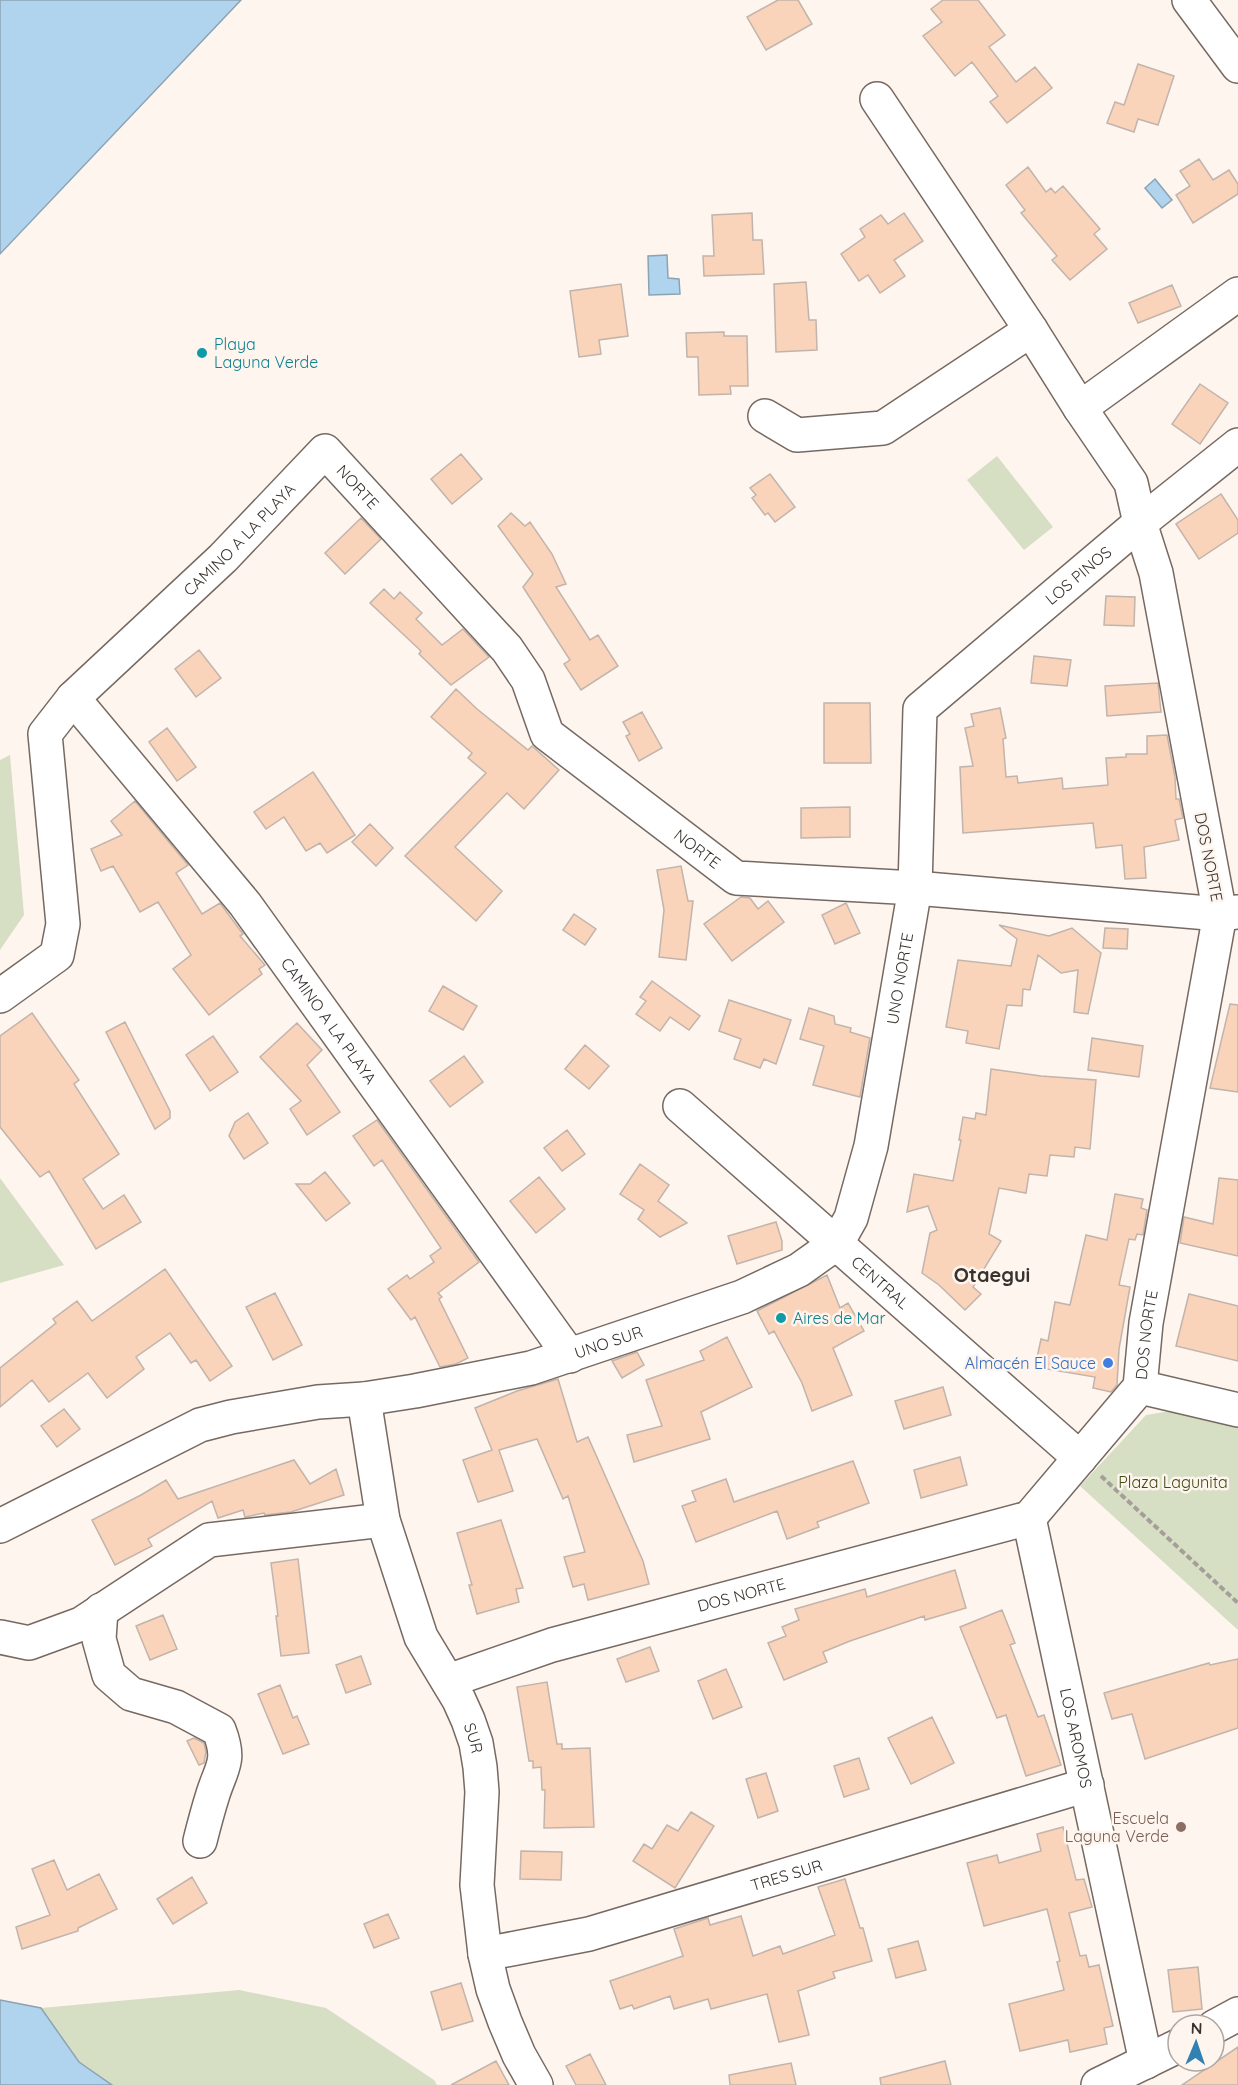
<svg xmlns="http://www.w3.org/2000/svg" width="1238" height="2085" font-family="Quicksand,sans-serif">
	<rect width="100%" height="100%" fill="#fef5ef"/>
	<!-- green -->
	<path fill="#d6dfc4" d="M997,456L1053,527L1024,550L967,480Z
		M10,755L24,915L0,950V760Z
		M0,1178L64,1265L0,1283Z
		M1177,1410L1238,1424V1630L1080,1486L1146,1415Z
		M239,1990L326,2008L434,2080L437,2085H112L79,2062L41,2008Z"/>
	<!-- water -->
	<path fill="#b0d3ee" stroke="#8ca3b4" stroke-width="1.5" d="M0,0H241L0,254Z
		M1155,179L1172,200L1162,208L1145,188Z
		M667,255L668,278L679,279L680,294L649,295L648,256Z
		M0,2000L41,2008L79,2062L112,2085H0Z"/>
	<!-- building -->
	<path fill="#f9d3ba" stroke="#c2b4ab" stroke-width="1.5" d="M778,0H798L812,24L766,50L747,17Z
		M943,0H978L1005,35L989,47L1016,82L1035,67L1052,88L1007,123L990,102L998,96L972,62L955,76L923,36L942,22L931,9Z
		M1138,64L1174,76L1158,125L1138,119L1134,132L1107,123L1115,102L1124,105Z
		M1199,159L1213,180L1229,170L1238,184V194L1193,223L1176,195L1190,186L1180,171Z
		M1028,167L1046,192L1051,188L1055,193L1063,186L1100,229L1094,234L1107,249L1070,280L1052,260L1057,256L1021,213L1025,210L1006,185Z
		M752,213L753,240H762L764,274L704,276L703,256H714L712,215Z
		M904,213L923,241L894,260L905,276L880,293L868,275L859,281L841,254L865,237L860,229L881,215L888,224Z
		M806,282L809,320H816L817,350L776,352L774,284Z
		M621,284L628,336L599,340L601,354L579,357L570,291Z
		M1172,285L1181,306L1138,323L1129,303Z
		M724,332V336H747L748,386H730L731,394L699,395L698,357H687L686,333Z
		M1200,384L1228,403L1200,444L1172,424Z
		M461,454L482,479L452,504L431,479Z
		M770,474L795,507L775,522L768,513L765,515L752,498L756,495L750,488Z
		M1221,494L1238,520V533L1199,559L1176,524Z
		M511,513L525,526L530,522L552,554L566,584L556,587L590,640L598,635L618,666L581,690L564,664L570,660L523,587L533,574L498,526Z
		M361,518L381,539L345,574L325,553Z
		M384,589L394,599L400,592L422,613L416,619L442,645L463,629L489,657L451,685L419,654L421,651L370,603Z
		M1106,596L1135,597L1134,626L1104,625Z
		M199,650L221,678L196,697L175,669Z
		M1034,656L1071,660L1067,686L1031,683Z
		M1158,683L1161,712L1107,716L1105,686Z
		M456,689L477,709L528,750L532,746L559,770L524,809L507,793L455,847L502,891L476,921L405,856L486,773L468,758L472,753L431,717Z
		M824,703H870L871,763H824Z
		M1000,708L1006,738L1003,739L1006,777L1017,776L1018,783L1062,778L1063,789L1108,785L1106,758L1126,757V754H1147V736L1167,735L1175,777L1176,799H1179L1183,818L1175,820L1179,840L1144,847L1146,878L1125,879L1122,845L1096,848L1093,823L963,833L960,767L973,766L965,728L974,726L971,714Z
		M642,712L662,748L639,761L626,736L630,734L623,722Z
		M167,728L196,767L177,781L149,742Z
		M313,772L355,835L327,853L320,843L306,851L284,817L266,829L254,812Z
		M135,801L188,865L176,873L202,914L220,903L243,934L240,936L265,965L259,969L262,974L209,1015L173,969L191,955L158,902L140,912L113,866L101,871L91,849L122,835L111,821Z
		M850,807V837L801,838V808Z
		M370,824L393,848L376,866L352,842Z
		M681,866L688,901H693L686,960L659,957L664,910L657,870Z
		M741,897L750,898L758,909L768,901L784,922L732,961L704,924Z
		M846,903L860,933L835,944L822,915Z
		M574,914L596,929L585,945L563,930Z
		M999,925L1049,936L1072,928L1101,953L1088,1014L1074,1012L1078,970L1061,973L1038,955L1030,990L1023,989L1022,1006L1007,1005L999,1049L966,1043L968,1031L946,1027L958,960L1011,966L1017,939Z
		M1105,928L1128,929L1127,949L1103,948Z
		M652,981L700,1016L689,1030L670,1017L660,1031L636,1014L646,1001L640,997Z
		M443,986L477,1006L463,1030L429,1011Z
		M729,1000L791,1020L776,1064L764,1059L760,1068L734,1059L741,1039L719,1031Z
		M1230,1004L1238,1005V1092L1210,1088Z
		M809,1008L834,1016L835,1024L851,1028L850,1032L870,1038L860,1097L813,1085L824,1046L800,1039Z
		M32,1013L79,1080L74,1084L119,1154L83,1179L103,1209L124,1195L141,1222L96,1249L49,1171L40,1177L0,1127V1036Z
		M125,1022L170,1111V1118L155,1129L106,1032Z
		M297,1023L322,1050L307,1065L340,1112L307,1135L290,1109L301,1101L260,1057Z
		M213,1036L238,1072L210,1091L186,1055Z
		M1092,1038L1143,1046L1139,1077L1088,1070Z
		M585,1045L609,1066L589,1089L565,1069Z
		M464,1056L483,1082L450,1107L430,1081Z
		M991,1069L1041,1076L1096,1080L1090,1149L1075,1147L1074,1157L1050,1155L1047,1176L1029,1174L1026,1193L999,1188L989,1234L1001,1241L973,1287L981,1294L965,1310L939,1285L922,1273L930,1233L937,1230L928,1206L907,1212L914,1174L953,1181L961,1140H959L963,1117L975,1119L976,1113L986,1115Z
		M248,1113L268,1143L244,1159L229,1136L235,1122Z
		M377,1120L479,1262L438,1293L442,1297L439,1299L468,1358L456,1364L440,1367L415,1317L411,1320L388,1289L407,1275L410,1279L434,1262L430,1256L441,1248L382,1160L374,1166L353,1136Z
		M567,1130L585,1154L562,1171L544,1148Z
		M640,1164L669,1185L658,1201L687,1223L660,1237L638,1219L644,1210L620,1194Z
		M325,1172L350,1203L326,1221L296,1184H310Z
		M539,1177L565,1209L536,1233L510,1201Z
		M1219,1178L1238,1180V1256L1180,1243L1184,1217L1213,1224Z
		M1115,1194L1143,1199L1141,1208L1147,1210L1143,1235L1137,1234L1135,1240L1129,1239L1119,1285L1130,1287L1119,1349L1117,1385L1111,1392L1093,1388L1095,1377L1035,1367L1041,1339L1048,1341L1055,1302L1070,1305L1086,1235L1107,1240Z
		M776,1222L782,1241V1250L737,1264L728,1236Z
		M165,1269L232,1366L210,1381L196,1360L191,1363L170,1333L136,1357L144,1369L107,1398L88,1373L49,1402L32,1380L0,1407V1368L56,1323L53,1319L77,1301L92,1321Z
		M827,1275L840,1308L848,1303L864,1331L833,1348L852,1395L812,1411L802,1383L774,1331L769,1334L757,1311Z
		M275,1293L302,1345L273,1360L246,1307Z
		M1189,1294L1238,1306V1361L1176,1346Z
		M727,1337L752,1387L701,1412L710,1439L634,1462L627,1435L662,1426L646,1380L704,1360L700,1351Z
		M637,1352L644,1365L622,1378L612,1361Z
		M558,1379L577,1442L588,1437L643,1561L649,1584L588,1600L584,1584L573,1587L564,1557L585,1552L568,1496L563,1499L537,1439L499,1450L513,1491L478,1502L463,1460L492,1450L475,1408L517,1391Z
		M943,1387L951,1415L904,1429L895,1401Z
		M64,1409L80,1429L57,1447L41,1426Z
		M960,1457L967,1485L921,1498L914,1470Z
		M294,1460L310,1484L336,1469L344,1495L291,1512L265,1515L264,1513L245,1517L243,1510L218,1518L212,1501L148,1539L152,1546L115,1565L92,1520L141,1495L166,1480L178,1499Z
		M853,1461L869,1503L817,1522L819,1527L787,1539L777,1511L696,1542L682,1506L696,1501L692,1491L726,1479L734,1502Z
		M501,1520L523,1588L516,1589L519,1602L477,1614L469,1585H472L457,1533Z
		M298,1559L309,1653L281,1656L276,1616H278L271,1563Z
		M955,1570L966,1608L925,1620L924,1616L850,1641L823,1652L827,1662L784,1680L768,1643L786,1636L782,1627L799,1620L795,1609L865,1589L867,1597Z
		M1002,1610L1015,1643L1010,1645L1038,1717L1044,1715L1061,1765L1026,1776L1006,1715L997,1718L960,1627Z
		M163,1615L177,1649L150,1660L136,1626Z
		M650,1647L659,1671L626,1682L617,1659Z
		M361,1656L371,1684L346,1693L336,1665Z
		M1238,1659V1728L1145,1759L1132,1714L1112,1719L1104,1693L1209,1663L1210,1665Z
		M726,1669L742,1707L713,1719L698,1681Z
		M547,1682L557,1744H562V1749L590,1748L594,1827L544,1828L545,1790H542L541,1767L533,1768V1761H529L517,1687Z
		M280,1685L293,1718L297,1716L309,1744L283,1754L258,1694Z
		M932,1717L954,1763L911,1784L888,1738Z
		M194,1738L204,1743L206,1752L204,1763L199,1765L187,1741Z
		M859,1758L869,1789L844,1797L834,1766Z
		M766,1773L778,1811L758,1818L746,1779Z
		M691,1812L714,1826L675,1888L633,1861L644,1844L652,1849L667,1825L678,1831Z
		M1063,1827L1076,1880L1084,1879L1092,1907L1069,1913L1080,1956L1086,1955L1089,1967L1099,1965L1113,2026L1104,2028L1107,2044L1070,2052L1068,2040L1020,2051L1009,2004L1064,1990L1057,1962L1060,1961L1047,1909L984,1926L967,1863L997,1855L999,1863L1041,1851L1037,1834Z
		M521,1851L562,1852L561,1880L520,1879Z
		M54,1860L67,1890L99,1874L117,1909L78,1928V1931L22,1949L16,1927L50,1915L32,1869Z
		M192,1877L207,1903L173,1924L157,1899Z
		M845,1879L860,1928H863L872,1961L833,1972L835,1978L798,1991L809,2035L779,2042L767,1994L711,2009L708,1999L674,2009L670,1996L634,2009L632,2005L620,2009L610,1981L683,1956L674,1929L708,1918L710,1925L741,1916L753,1956L780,1946L783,1954L835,1935L818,1887Z
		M388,1914L399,1938L374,1948L364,1924Z
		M918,1941L926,1970L896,1978L888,1949Z
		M1198,1967L1202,2009L1173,2012L1168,1970Z
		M461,1983L473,2021L442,2030L431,1992Z
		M1238,2047V2085H1182Z
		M590,2054L606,2085H576L566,2066Z
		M496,2061L509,2085H451Z
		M945,2061L951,2085H881L880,2078Z
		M791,2063L796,2085H730L729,2075Z"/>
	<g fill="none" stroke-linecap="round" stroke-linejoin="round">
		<defs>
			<g id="minor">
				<path d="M1189,0L1238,66"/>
				<path d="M1080,408L1238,294"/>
				<path d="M765,416L797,435L883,428L1031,330"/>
				<path id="s1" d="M73,698L245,904L570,1356"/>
				<path id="s2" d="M0,996L57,955L63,924L45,734L73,698L223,558L325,451L507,649L528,680L547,734L736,878L915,888L1220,914L1238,912"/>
				<path id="s3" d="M680,1106L1080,1458"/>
				<path d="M1140,1387L1238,1410"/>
				<path id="s4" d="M364,1399L383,1520L421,1637L459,1700L468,1720L476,1743L480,1767L482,1792L477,1885L485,1954L493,1989L505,2022L519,2055L536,2085"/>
				<path id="s5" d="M1029,1518L1146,2062"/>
				<path id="s6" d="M0,1526L200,1425L231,1417L318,1402L364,1399L415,1391L531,1368L742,1297L799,1270L837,1243L851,1218L871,1146L915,888L920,709L1140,523L1238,445"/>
				<path d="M101,1610L99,1639L109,1675L131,1694L176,1707L219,1730C231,1761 222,1766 213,1794C208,1810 204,1825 200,1841"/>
				<path d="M0,1637L29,1643L81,1624L209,1540L383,1520"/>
				<path id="s7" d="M448,1681L552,1645L1029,1518L1140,1387L1146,1323L1220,914L1156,573L1140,523L1131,483L1080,408L1031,330L877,99"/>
				<path id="s8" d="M485,1954L589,1934L1087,1785"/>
				<path d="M1214,2027L1238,2014"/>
				<path d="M1098,2085L1178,2046"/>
			</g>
		</defs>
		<!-- minor casing -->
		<use href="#minor" stroke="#766961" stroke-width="36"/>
		<!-- path -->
		<path stroke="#a69e99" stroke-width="4" stroke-dasharray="6 3" stroke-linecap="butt" d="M1101,1476L1238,1603"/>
		<!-- minor -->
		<use href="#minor" stroke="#fff" stroke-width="33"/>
	</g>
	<!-- markers -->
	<g fill="#0f9aa8" stroke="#fef5ef" stroke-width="2">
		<circle cx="202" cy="353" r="6"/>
		<circle cx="781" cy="1318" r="6"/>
	</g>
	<circle fill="#3f7fe0" stroke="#fef5ef" stroke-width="2" cx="1108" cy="1363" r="6"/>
	<circle fill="#8d6e63" stroke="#fef5ef" stroke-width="2" cx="1181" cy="1827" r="6"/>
	<g text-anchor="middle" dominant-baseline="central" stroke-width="5" stroke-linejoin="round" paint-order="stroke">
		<!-- culture labels -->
		<g font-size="16" fill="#0d838f" stroke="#fef5ef" text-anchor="start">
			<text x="214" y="344">Playa<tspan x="214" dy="18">Laguna Verde</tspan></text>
			<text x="793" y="1318">Aires de Mar</text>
		</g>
		<!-- street labels -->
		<g font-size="16" fill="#37322e" stroke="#fef5ef">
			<text stroke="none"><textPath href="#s2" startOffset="740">NORTE</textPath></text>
			<text stroke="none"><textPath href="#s2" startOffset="568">CAMINO A LA PLAYA</textPath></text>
			<text stroke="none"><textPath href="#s6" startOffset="1644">LOS PINOS</textPath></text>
			<text stroke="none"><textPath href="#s2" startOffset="1244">NORTE</textPath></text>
			<text transform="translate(1209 857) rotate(79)">DOS NORTE</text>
			<text stroke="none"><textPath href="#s6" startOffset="1166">UNO NORTE</textPath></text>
			<text stroke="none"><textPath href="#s1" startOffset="412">CAMINO A LA PLAYA</textPath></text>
			<text stroke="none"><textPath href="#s3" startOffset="267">CENTRAL</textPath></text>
			<text stroke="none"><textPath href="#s7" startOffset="828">DOS NORTE</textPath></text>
			<text stroke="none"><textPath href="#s6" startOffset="642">UNO SUR</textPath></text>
			<text stroke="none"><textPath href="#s7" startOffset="306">DOS NORTE</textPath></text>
			<text stroke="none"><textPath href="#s5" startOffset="225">LOS AROMOS</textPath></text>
			<text stroke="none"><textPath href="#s4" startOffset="360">SUR</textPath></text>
			<text stroke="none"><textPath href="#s8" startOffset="312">TRES SUR</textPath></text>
		</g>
		<!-- shop labels -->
		<g font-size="16" fill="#366cbe" stroke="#fef5ef" text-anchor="end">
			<text x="1096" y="1363">Almacén El Sauce</text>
		</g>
		<!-- park labels -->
		<g font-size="16" fill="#3d4a0e" stroke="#fef5ef">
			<text x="1173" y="1482">Plaza Lagunita</text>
		</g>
		<!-- education labels -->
		<g font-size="16" fill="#785e54" stroke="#fef5ef" text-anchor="end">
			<text x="1169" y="1818">Escuela<tspan x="1169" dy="18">Laguna Verde</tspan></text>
		</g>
		<!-- quarter labels -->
		<g font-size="20" font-weight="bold" fill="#37322e" stroke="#fef5ef">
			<text x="992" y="1274">Otaegui</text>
		</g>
	</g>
	<!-- north arrow -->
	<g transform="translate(1196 2043) rotate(2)"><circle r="28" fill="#fef5ef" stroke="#aea7a2" stroke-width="1.5"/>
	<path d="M0-4.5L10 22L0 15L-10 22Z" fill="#3182b3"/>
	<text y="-9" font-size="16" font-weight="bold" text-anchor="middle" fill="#37322e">N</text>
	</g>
</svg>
